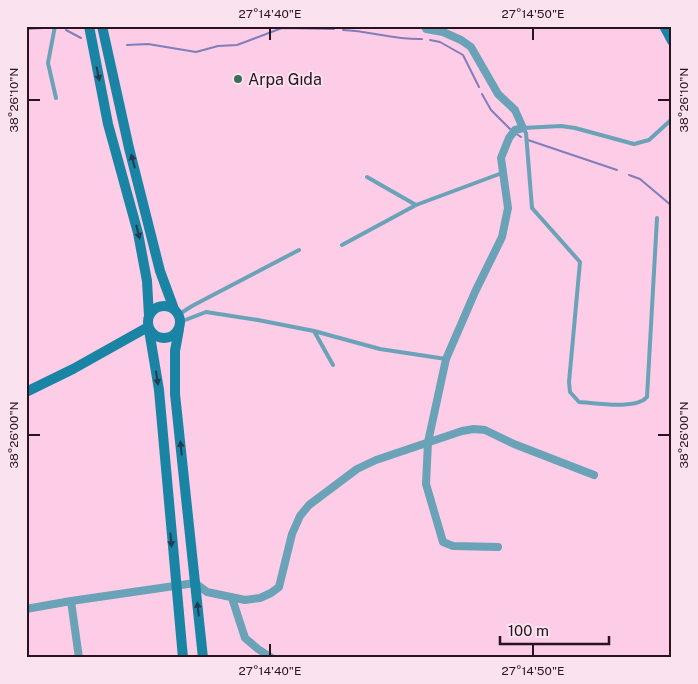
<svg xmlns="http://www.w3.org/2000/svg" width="698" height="684" font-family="'Public Sans',sans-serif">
	<rect width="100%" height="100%" fill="#fdcce6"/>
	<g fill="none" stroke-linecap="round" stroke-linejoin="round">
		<!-- stream -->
		<path stroke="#807eba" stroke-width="2" d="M26,29L43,28
			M66,30L81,38
			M343,30C370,31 395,40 422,39
			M430,40L440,42L463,55L479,87
			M127,45L148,44L196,52L218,46L237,45L282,28L334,29
			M482,94L491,110L510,129
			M515,133L521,137
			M528,140L617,170
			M629,175L640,179L672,206"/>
		<!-- lane -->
		<path stroke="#6aa2b8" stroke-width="4" d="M55,26L48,63L56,98
			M367,177L416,205L502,173
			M657,218L647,397C636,410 596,403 579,402L570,392L569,382L580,262L532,208L526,133L523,128L561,126L575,128L634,144L649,140L672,119
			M342,245L416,205
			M178,315L192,306L299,250
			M180,322L206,312L258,320L314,331L333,365
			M314,331L380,349L446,359"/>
		<!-- street -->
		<path stroke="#6aa2b8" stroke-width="8" d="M425,26L426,29L443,32L461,40L471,47L498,94L515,110L523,128L515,130L509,138L501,158L508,208L502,237L475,292L446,359L428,442L426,484L443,542L453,546L498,547
			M232,598L245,638L258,649L272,658
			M71,601L79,658
			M26,609L71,601L195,583L207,592L245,600L260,598L271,593L279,587L292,534L300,516L309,505L357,469L376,460L462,431L474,429L485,430L514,444L594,475"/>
		<!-- secondary -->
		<path stroke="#1a84a5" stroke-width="10" d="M89,26L108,124L138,233L147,281L149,316
			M102,26L129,148L160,271L174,309
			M664,26L672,41
			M148 322a16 16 0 1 1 32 0a16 16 0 1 1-32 0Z
			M179,329L175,351V394L203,658
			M149,330L159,390L183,658
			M26,392L73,369L148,327"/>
	</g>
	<!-- one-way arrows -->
	<defs><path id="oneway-solid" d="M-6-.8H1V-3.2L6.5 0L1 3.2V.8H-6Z" transform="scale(1.25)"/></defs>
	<g fill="#233b4e">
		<use href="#oneway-solid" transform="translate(98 74) rotate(79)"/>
		<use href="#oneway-solid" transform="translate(133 161) rotate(-105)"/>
		<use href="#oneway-solid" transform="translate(138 232) rotate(76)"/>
		<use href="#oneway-solid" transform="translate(157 378) rotate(82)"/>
		<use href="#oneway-solid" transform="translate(181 448) rotate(-96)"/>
		<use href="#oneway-solid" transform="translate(171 540) rotate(85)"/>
		<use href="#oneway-solid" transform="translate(198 609) rotate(-96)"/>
	</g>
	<!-- ticks -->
	<path fill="none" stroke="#28131f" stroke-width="2" d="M270,28V40M533,28V40M28,100H40M658,100H670M28,435H40M658,435H670M270,644V656M533,644V656"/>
	<!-- markers -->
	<circle fill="#377059" stroke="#fae2ef" stroke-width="2" cx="238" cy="79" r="5"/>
	<g text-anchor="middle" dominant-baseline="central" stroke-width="4" stroke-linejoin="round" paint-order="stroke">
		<!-- poi labels -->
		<g font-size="16" fill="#28131f" stroke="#fae2ef" text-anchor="start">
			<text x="248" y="79">Arpa Gıda</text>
		</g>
	</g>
	<!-- border -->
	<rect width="698" height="684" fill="none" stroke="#fae2ef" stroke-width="55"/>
	<!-- scale -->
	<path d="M500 636v8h109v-8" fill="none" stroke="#28131f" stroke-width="2.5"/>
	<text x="508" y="636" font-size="15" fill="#28131f" stroke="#fae2ef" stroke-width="4" paint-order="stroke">100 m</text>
	<rect x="28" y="28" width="642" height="628" fill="none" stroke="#28131f" stroke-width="2"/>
	<g font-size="12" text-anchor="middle" fill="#28131f">
		<text x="270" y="18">27°14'40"E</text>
		<text x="533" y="18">27°14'50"E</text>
		<text transform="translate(14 100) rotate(-90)" y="4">38°26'10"N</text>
		<text transform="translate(684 100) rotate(-90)" y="4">38°26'10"N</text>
		<text transform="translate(14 435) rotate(-90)" y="4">38°26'00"N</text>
		<text transform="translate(684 435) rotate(-90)" y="4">38°26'00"N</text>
		<text x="270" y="675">27°14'40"E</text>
		<text x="533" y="675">27°14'50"E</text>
	</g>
</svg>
